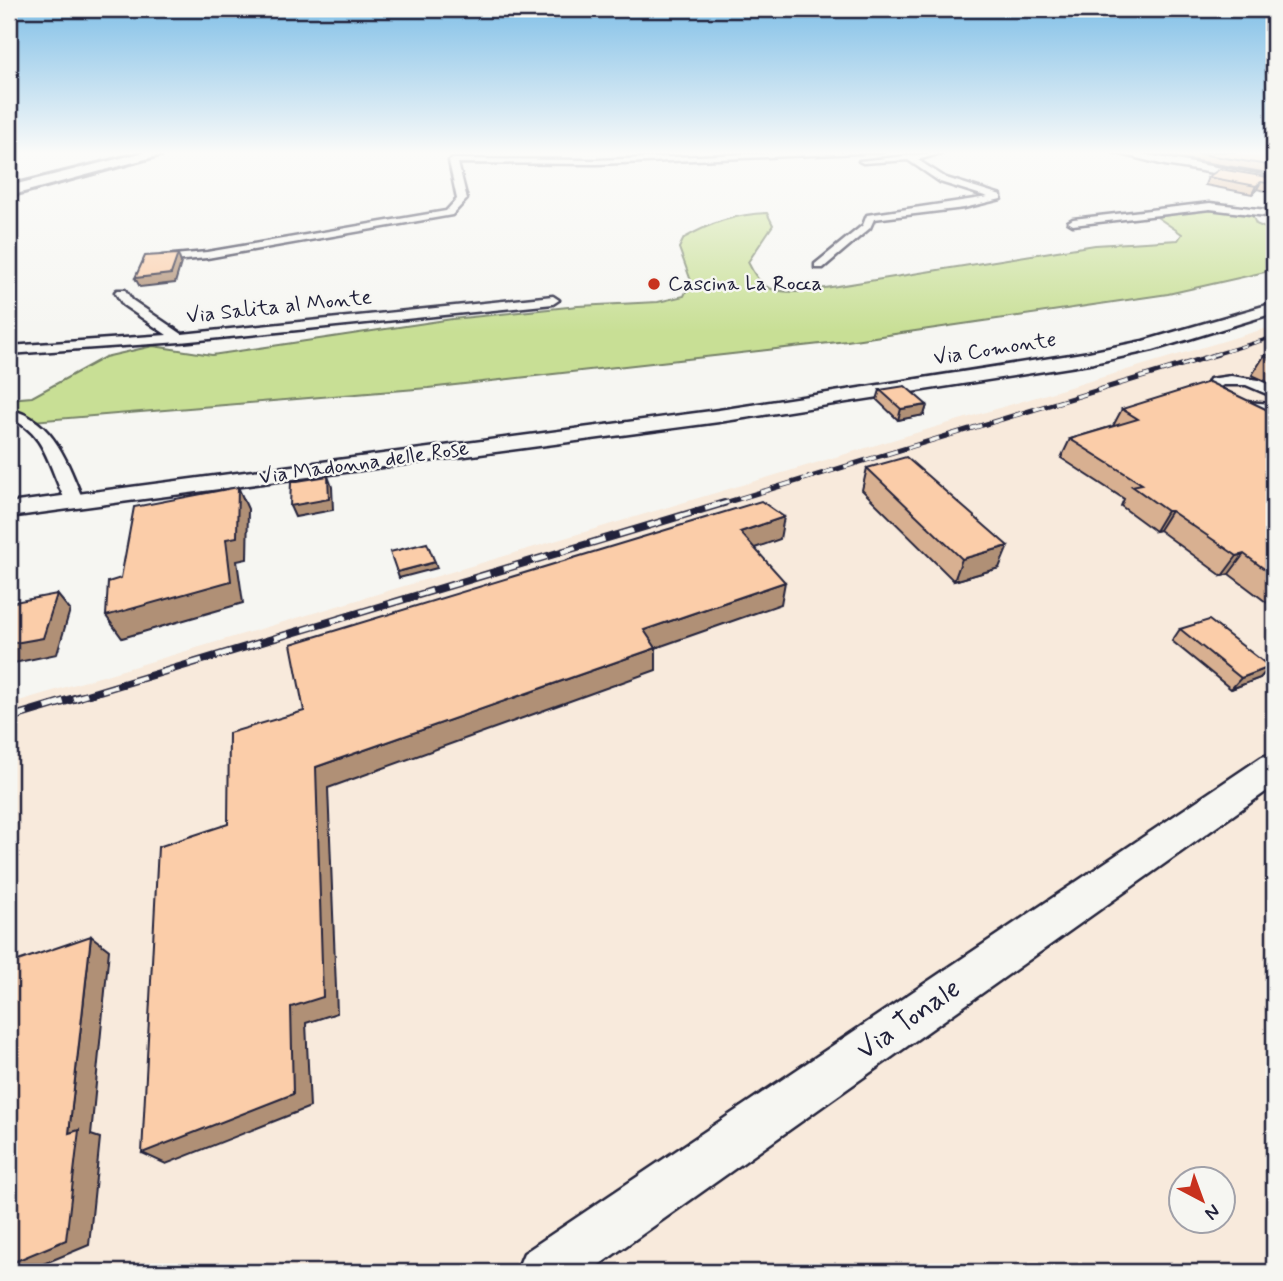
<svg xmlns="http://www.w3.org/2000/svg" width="1283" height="1281" font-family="Mynerve,sans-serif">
	<rect width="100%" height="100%" fill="#f6f6f2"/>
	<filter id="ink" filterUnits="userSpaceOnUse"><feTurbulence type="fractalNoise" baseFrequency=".0143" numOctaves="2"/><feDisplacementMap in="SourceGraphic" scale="14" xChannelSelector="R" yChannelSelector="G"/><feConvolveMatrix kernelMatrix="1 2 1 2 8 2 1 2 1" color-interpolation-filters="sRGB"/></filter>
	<g filter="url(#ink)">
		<!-- built -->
		<path fill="#f8eadc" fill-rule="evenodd" d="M1274,326V1272H9V704ZM1182,1180H1224V1222H1182Z"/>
		<!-- green -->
		<path fill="#c8df95" stroke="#758068" stroke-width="2" d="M1229,210L1252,215L1256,224L1274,232V270L1168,294L847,341L428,388L9,423V399L32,397L105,357L153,346L212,355L452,319L578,306L658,302L684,296L691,281L679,248L684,238C711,223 735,214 767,213L773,225L748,262C761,290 771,292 800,292L1095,245L1178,240L1182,234L1157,217L1189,211Z"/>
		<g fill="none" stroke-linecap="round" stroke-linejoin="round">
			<defs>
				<path id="street" d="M800,152H883L597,164L458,163L467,199L452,215L207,258L162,262L157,259L162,256L207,252L446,211L457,199L449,161L453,159L597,160Z
					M944,152L918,160L946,178L1001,195V199L964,208L874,219L870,228L823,268H815V264L863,225L867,215L988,197L940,182L908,160L863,163L859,161Z
					M1113,152H1129L1274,177V183L1165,165Z
					M1210,203L1274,211V217L1210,209L1073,225L1068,222L1073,219Z
					M117,290H125L132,300L182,334L553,296L559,300L553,304L180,342L9,354V346L167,335L123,305L115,292Z
					M1231,376L1258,380L1274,387V397L1246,385H1223L1219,388L1244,402L1274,404V412C1249,413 1222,409 1205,389L1210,379Z
					M9,409C55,420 67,463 84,502L81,506H69C49,474 49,433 9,418Z"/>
				<path id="secondary" d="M1274,303V313L1153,350L1089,364L719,422L9,517V503L719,410L1089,352L1143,341Z
					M1274,753V786L589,1272H516L524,1253L1262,757Z"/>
				<path id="highway" d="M145,152H171L9,196V186Z"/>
			</defs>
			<!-- street casing -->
			<use href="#street" stroke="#22223b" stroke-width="5"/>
			<!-- secondary casing -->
			<use href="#secondary" stroke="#22223b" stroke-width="5"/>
			<!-- highway casing -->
			<use href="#highway" stroke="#22223b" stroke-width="6"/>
			<!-- street -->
			<use href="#street" fill="#f6f6f2" fill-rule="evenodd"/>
			<!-- secondary -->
			<use href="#secondary" fill="#f6f6f2" fill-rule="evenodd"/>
			<!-- highway -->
			<use href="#highway" fill="#f6f6f2" fill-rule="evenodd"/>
			<defs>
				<path id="rail-far3" d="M1213,355L1274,337"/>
				<path id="rail-far2" d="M718,505L1218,354"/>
				<path id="rail-far1" d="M73,699L724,503"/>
				<path id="rail" d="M9,718L79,697"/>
			</defs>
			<!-- rail-far3 casing -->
			<use href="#rail-far3" stroke="#22223b" stroke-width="3.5"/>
			<!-- rail-far2 casing -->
			<use href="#rail-far2" stroke="#22223b" stroke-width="5"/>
			<!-- rail-far1 casing -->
			<use href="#rail-far1" stroke="#22223b" stroke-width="8"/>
			<!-- rail casing -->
			<use href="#rail" stroke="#22223b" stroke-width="9"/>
			<!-- rail-far3 -->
			<use href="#rail-far3" stroke="#f6f6f2" stroke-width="2.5" stroke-dasharray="7" stroke-linecap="butt"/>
			<!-- rail-far2 -->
			<use href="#rail-far2" stroke="#f6f6f2" stroke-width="3.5" stroke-dasharray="11" stroke-linecap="butt"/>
			<!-- rail-far1 -->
			<use href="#rail-far1" stroke="#f6f6f2" stroke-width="5" stroke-dasharray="15" stroke-linecap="butt"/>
			<!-- rail -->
			<use href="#rail" stroke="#f6f6f2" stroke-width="6" stroke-dasharray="19" stroke-linecap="butt"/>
		</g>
		<!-- wall -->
		<path fill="#d8b091" stroke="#22223b" stroke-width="2" d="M1144,152H1249L1274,156V174Z
			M1258,152H1274V155Z
			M1208,177L1274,178V193L1257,189L1252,194L1205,185Z
			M1274,353V385L1252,375L1264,356Z
			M880,390L927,405L924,415L898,420L877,400Z
			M1122,409L1274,413V608L1229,574L1222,576L1159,530L1155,531L1121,506L1124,499L1061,458L1070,439L1113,426Z
			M867,468L999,568L954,581L862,490Z
			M1180,629L1270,667L1260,678L1231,689L1172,641Z"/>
		<!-- shaded-wall -->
		<path fill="#b09076" stroke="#22223b" stroke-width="2" d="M1261,182L1257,189L1252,194L1256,186Z
			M178,254L181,263L175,283L140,287L135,278Z
			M927,405L924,415L898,420L901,409Z
			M328,476L332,487L333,510L295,517L290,506Z
			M238,487L248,509L247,559L237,561L243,603L122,638L106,616L226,539Z
			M1167,511H1171L1159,530L1155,531Z
			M784,517L780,539L738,554L740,532Z
			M1008,546L999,568L954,581L962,559Z
			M1244,554L1229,574L1222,576L1237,556Z
			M435,562L437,568L399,578L397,572Z
			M785,582L781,604L644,652V630Z
			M57,594L70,610L57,654L9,664V644Z
			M656,648V670L328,788L337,1013L306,1023L310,1107L166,1164L142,1153L291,1007L316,767Z
			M1270,667L1260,678L1231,689L1241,678Z
			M91,936L109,950L91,1135L100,1138L89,1245L24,1272H9V1264L69,1133Z"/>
		<!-- building -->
		<path fill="#fbcda9" stroke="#22223b" stroke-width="2" d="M1189,152H1249L1274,156V166Z
			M1220,169L1274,178V184L1261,182L1256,186L1208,177Z
			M178,254L171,274L135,278L145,256Z
			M1274,353V360L1264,356Z
			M1209,382L1274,413V576L1244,554L1237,556L1171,511H1167L1132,486L1142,484L1070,439L1138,419L1122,409Z
			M905,386L927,405L901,409L880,390Z
			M906,457L1008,546L962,559L867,468Z
			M328,476L329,499L290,506L291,482Z
			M238,487L237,537L226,539L231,581L106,616L108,582L121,578L134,507Z
			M761,501L784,517L740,532L785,582L644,630L656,648L316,767L323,997L291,1007L293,1094L142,1153L158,847L228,824L229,733L304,711L291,644Z
			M427,543L435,562L397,572L390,552Z
			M57,594L43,638L9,644V603Z
			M1209,620L1270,667L1241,678L1180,629Z
			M91,936L69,1133L79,1130L66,1240L9,1264V964Z"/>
	</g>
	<!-- sky -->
	<linearGradient id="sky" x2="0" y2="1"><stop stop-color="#80bfe7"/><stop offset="0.46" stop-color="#fbfbf9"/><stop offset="1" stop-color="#fbfbf9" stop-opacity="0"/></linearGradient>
	<rect width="1283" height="332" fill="url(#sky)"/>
	<!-- markers -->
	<circle fill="#c8321e" stroke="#f6f6f2" stroke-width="2.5" cx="654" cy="284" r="7"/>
	<g text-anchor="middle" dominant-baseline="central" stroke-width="5" stroke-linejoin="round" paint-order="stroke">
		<!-- far-poi labels -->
		<g font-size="21" fill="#22223b" stroke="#f6f6f2" text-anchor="start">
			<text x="668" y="284">Cascina La Rocca</text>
		</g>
		<!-- far-street labels -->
		<g font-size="21" fill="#22223b" stroke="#f6f6f2">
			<text transform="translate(279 307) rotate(-6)">Via Salita al Monte</text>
			<text transform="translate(995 349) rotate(-9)">Via Comonte</text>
			<text transform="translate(364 463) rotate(-8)">Via Madonna delle Rose</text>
		</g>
		<!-- near-street labels -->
		<g font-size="28" fill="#22223b" stroke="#f6f6f2">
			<text transform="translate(909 1020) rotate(-35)">Via Tonale</text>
		</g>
	</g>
	<!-- margin -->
	<rect width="1283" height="1281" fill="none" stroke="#f6f6f2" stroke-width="35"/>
	<rect x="18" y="18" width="1248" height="1246" fill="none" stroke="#22223b" stroke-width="2.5" filter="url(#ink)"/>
	<!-- north arrow -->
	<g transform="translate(1202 1200) rotate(139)"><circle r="33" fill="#f6f6f2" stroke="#a1a1a9" stroke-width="2"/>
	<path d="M0-5L12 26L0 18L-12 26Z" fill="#c8321e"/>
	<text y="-10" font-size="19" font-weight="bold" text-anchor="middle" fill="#22223b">N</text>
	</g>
</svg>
